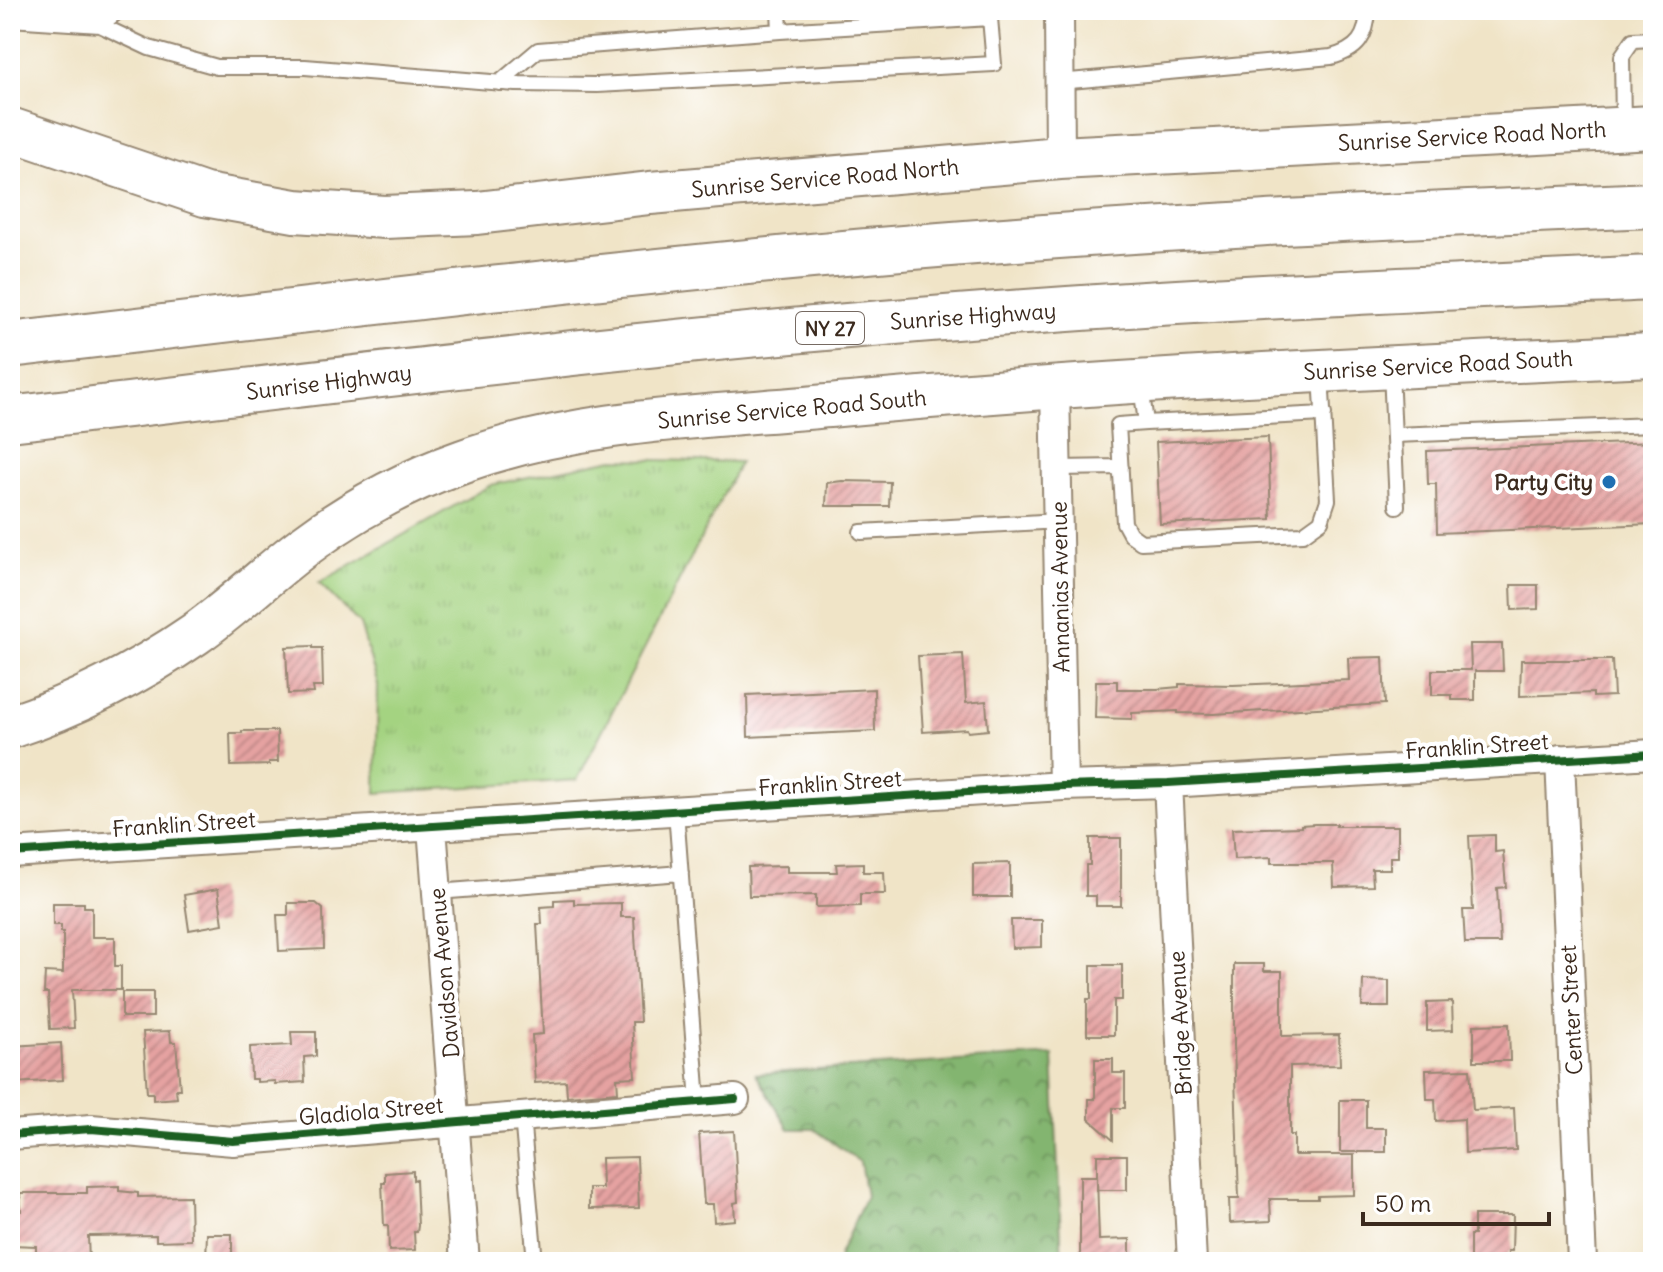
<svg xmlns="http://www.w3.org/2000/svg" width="1663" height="1272" font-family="Delius,sans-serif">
	<defs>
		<pattern id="grass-tufts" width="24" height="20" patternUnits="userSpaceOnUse" patternTransform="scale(2)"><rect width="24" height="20" fill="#a4d381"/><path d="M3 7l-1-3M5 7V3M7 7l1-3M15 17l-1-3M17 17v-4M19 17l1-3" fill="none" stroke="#8eb56f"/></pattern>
		<pattern id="forest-crowns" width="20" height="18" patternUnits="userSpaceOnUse" patternTransform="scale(2)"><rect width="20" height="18" fill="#83b56f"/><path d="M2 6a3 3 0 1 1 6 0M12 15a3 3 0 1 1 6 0" fill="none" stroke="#6c935b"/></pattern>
		<pattern id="building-hatch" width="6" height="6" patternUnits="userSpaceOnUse" patternTransform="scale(2)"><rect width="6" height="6" fill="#e5a2a1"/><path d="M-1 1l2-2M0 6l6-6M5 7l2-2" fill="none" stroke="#bb8483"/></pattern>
	</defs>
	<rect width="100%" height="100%" fill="#fff"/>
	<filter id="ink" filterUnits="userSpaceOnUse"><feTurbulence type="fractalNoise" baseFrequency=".0125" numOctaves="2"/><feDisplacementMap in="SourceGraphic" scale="16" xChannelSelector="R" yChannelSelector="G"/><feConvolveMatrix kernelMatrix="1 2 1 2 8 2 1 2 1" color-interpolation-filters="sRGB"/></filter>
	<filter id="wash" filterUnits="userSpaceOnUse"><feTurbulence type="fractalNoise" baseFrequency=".006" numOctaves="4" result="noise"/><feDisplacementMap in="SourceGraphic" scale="32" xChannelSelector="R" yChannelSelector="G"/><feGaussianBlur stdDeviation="1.8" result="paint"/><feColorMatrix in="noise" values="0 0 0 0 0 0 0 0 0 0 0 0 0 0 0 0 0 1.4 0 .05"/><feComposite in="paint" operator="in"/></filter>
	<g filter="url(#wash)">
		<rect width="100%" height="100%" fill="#f0e4c7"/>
		<!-- grass -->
		<path fill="url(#grass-tufts)" stroke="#707e50" stroke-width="2" d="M613,459L740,462L577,780L376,793L378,685L360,624L319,583L491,485Z"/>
		<!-- forest -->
		<path fill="url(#forest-crowns)" stroke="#5f7046" stroke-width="2" d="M1053,1055L1062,1262H838L839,1255L866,1196L860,1162L814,1129H789L756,1074Z"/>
		<g id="blocks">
			<!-- building -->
			<path fill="url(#building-hatch)" d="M1268,437L1271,519L1160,524L1156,442Z
				M1653,442V524L1437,533L1436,484H1428L1427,451Z
				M842,481L890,482L889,506H826L827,483Z
				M1511,585H1538V609L1512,610Z
				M1470,644H1502L1503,671H1475V700H1452V695H1432V670H1471Z
				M313,646V648H322L323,687H313L314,693L288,694L286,647Z
				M963,654L966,703L986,701L988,730L968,732L967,729L923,732L918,656Z
				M1383,657L1385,704L1213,714L1178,713V711L1132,713V719L1095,718L1096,681H1117V689H1157L1179,687V684L1233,685L1349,680L1348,658Z
				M1521,660H1612L1614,696L1593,697V693L1520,696Z
				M874,689L875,731L748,737L747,695Z
				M242,731H277L278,762H269V765L231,766L230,733H242Z
				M1315,824H1337L1336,826H1398V857H1390V869H1372L1373,886L1334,887L1333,863H1271V857L1234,859L1232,829L1301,827V825Z
				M1495,835V852L1503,851L1506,887L1497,888L1500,943H1465L1463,910H1473L1469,836Z
				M1090,838H1121V906H1096V896H1086V865H1090Z
				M863,863V872H884L885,894H860V906L816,907V895L749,896L748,867L787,866V872H837L836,864Z
				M1010,863V897H973V864Z
				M218,889L223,924L189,930L184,895Z
				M574,899V904L621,903V917H634L640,1022H632L635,1077L617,1078L618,1092L567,1096L566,1081L535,1083L532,1035L543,1034L537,924H542L541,907L554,906V900Z
				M53,903H84V907H92V937H115V966H121V990H72L74,1028L50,1029L48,993H44L45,972L63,973V932H61V925H53Z
				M288,903H316L323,909L324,949L279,951L277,915H288Z
				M1011,920H1042V947L1012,948Z
				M1234,964H1264V971H1282V1036L1339,1035L1340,1065L1290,1066V1135H1294V1155H1354V1195L1318,1196V1199H1270L1271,1221L1230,1223L1229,1199H1239L1234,1045Z
				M1091,965H1122V1000H1114V1035H1087V999H1091Z
				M1363,980L1389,981V1007H1362Z
				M122,992H153V1017H122Z
				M1452,1002L1453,1030L1427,1031V1003Z
				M1509,1024L1510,1061H1474V1025Z
				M170,1031L171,1042H176L180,1089H176L177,1098L153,1100V1093H147L143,1032Z
				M291,1032H316V1056L304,1057L305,1082L275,1084V1081L257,1082V1079H251L250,1047L292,1045Z
				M61,1043L63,1080L13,1083L11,1046Z
				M1095,1059H1113V1073H1125V1108H1113V1140L1089,1119V1099H1095Z
				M1470,1069L1473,1110L1514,1108L1516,1150L1465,1153L1464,1119L1436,1121L1435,1099H1427L1426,1070Z
				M1340,1100H1366V1128H1386V1152H1340Z
				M734,1131L738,1202L734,1203L735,1220L714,1222L713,1204H704L699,1133Z
				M1097,1155H1127V1190H1097Z
				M637,1157L639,1208L589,1209V1188H602L601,1158Z
				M413,1171V1180L416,1179L418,1226L417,1232H414L415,1250L389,1251L388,1225H384L382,1183H385V1173Z
				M1080,1176H1097L1099,1240L1130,1239V1262H1080Z
				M119,1186V1191L138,1193V1197L190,1196L191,1240L156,1241V1235L88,1236L89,1262H36V1246L12,1245L10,1211H21L20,1193H87V1187Z
				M1474,1215H1513L1512,1251H1508V1262H1475V1259H1470V1235H1474Z
				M207,1234H232V1258H206Z"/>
		</g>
	</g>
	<g filter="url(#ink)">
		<use href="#blocks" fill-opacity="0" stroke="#968772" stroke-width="2"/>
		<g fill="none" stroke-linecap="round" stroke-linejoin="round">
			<defs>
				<path id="service" d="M779,10L780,31L990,18L989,10
					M10,19L100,25L149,48L217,67H305L516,84L597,85L994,64L990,18
					M100,25L120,10
					M1059,82L1331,57C1358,50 1367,37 1368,10
					M499,83L538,50L780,31
					M1623,124L1622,56L1633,40L1653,39
					M1391,371L1397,506
					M1141,386L1146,423L1324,414
					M1146,423L1118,425L1124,523L1130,534L1141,542L1303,534L1321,521L1328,500L1321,374
					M1394,435L1653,425
					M1058,468L1121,467
					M861,532L1059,521
					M676,811L698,1102
					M437,892L681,873
					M522,1116L535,1262"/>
				<path id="minor" d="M1059,10L1060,158
					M1055,387L1063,786
					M1560,759L1582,1262
					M1168,783L1192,1262
					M432,827L465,1262
					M10,853L1063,786L1168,783L1653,754
					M10,1135L91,1129L233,1141L735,1099"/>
				<path id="secondary" d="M10,129L205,195L295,211L385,217L477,213L650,193L1060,158L1653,127
					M10,727C77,705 137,674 195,634C233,607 266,575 303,547C351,511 406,481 463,461C583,418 714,417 839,405C1110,380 1381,367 1653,355"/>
				<path id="motorway" d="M10,345C295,312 581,276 867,251C1128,228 1391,216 1653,205
					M10,419C301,385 592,347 883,323C1140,301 1396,290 1653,278"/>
			</defs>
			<!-- service casing -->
			<use href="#service" stroke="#968772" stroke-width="18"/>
			<!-- minor casing -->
			<use href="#minor" stroke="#968772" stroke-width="32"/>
			<!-- secondary casing -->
			<use href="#secondary" stroke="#968772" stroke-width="46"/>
			<!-- motorway casing -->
			<use href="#motorway" stroke="#968772" stroke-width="48"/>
			<!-- service -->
			<use href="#service" stroke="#fff" stroke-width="14"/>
			<!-- minor -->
			<use href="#minor" stroke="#fff" stroke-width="28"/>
			<!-- secondary -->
			<use href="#secondary" stroke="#fff" stroke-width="42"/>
			<!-- motorway -->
			<use href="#motorway" stroke="#fff" stroke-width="44"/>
			<defs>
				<path id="cycleway" d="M10,853L1063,786L1168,783L1653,754
					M10,1135L91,1129L233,1141L735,1099"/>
			</defs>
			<!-- cycleway casing -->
			<use href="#cycleway" stroke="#fff" stroke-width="13"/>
			<!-- cycleway -->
			<use href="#cycleway" stroke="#1b5e20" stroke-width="8"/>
		</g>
	</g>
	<!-- markers -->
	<circle fill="#1f6fb2" stroke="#fff" stroke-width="3" cx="1609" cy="482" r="8"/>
	<g text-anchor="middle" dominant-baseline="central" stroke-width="8" stroke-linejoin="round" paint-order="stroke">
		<!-- shield labels -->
		<rect fill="#fff" stroke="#766a62" stroke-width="2" x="796" y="312" width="68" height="32" rx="6"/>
		<g font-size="20" font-weight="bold" fill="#3b2a1e">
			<text x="830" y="328">NY 27</text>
		</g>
		<!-- street labels -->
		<g font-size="22" fill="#3b2a1e" stroke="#fff">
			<text transform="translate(1472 136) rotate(-3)">Sunrise Service Road North</text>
			<text transform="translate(825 178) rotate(-5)">Sunrise Service Road North</text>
			<text transform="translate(973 316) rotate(-4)">Sunrise Highway</text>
			<text transform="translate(1438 365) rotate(-3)">Sunrise Service Road South</text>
			<text transform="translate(329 382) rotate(-7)">Sunrise Highway</text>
			<text transform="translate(792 409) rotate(-5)">Sunrise Service Road South</text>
			<text transform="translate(1060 587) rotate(-91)">Annanias Avenue</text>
			<text transform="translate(1477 746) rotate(-4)">Franklin Street</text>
			<text transform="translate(830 783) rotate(-4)">Franklin Street</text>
			<text transform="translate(184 824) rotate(-4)">Franklin Street</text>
			<text transform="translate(444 973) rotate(-95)">Davidson Avenue</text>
			<text transform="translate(1571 1010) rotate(-93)">Center Street</text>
			<text transform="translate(1180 1023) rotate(-93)">Bridge Avenue</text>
			<text transform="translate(371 1111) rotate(-5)">Gladiola Street</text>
		</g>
		<!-- poi labels -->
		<g font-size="22" font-weight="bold" fill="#3b2a1e" stroke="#fff" text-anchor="end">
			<text x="1593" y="482">Party City</text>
		</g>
	</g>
	<!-- margin -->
	<rect width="1663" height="1272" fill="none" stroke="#fff" stroke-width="40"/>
	<!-- scale -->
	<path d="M1363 1212v12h186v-12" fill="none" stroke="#3b2a1e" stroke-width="4"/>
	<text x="1375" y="1212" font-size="24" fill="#3b2a1e" stroke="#ffffff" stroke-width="6" paint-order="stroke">50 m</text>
</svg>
